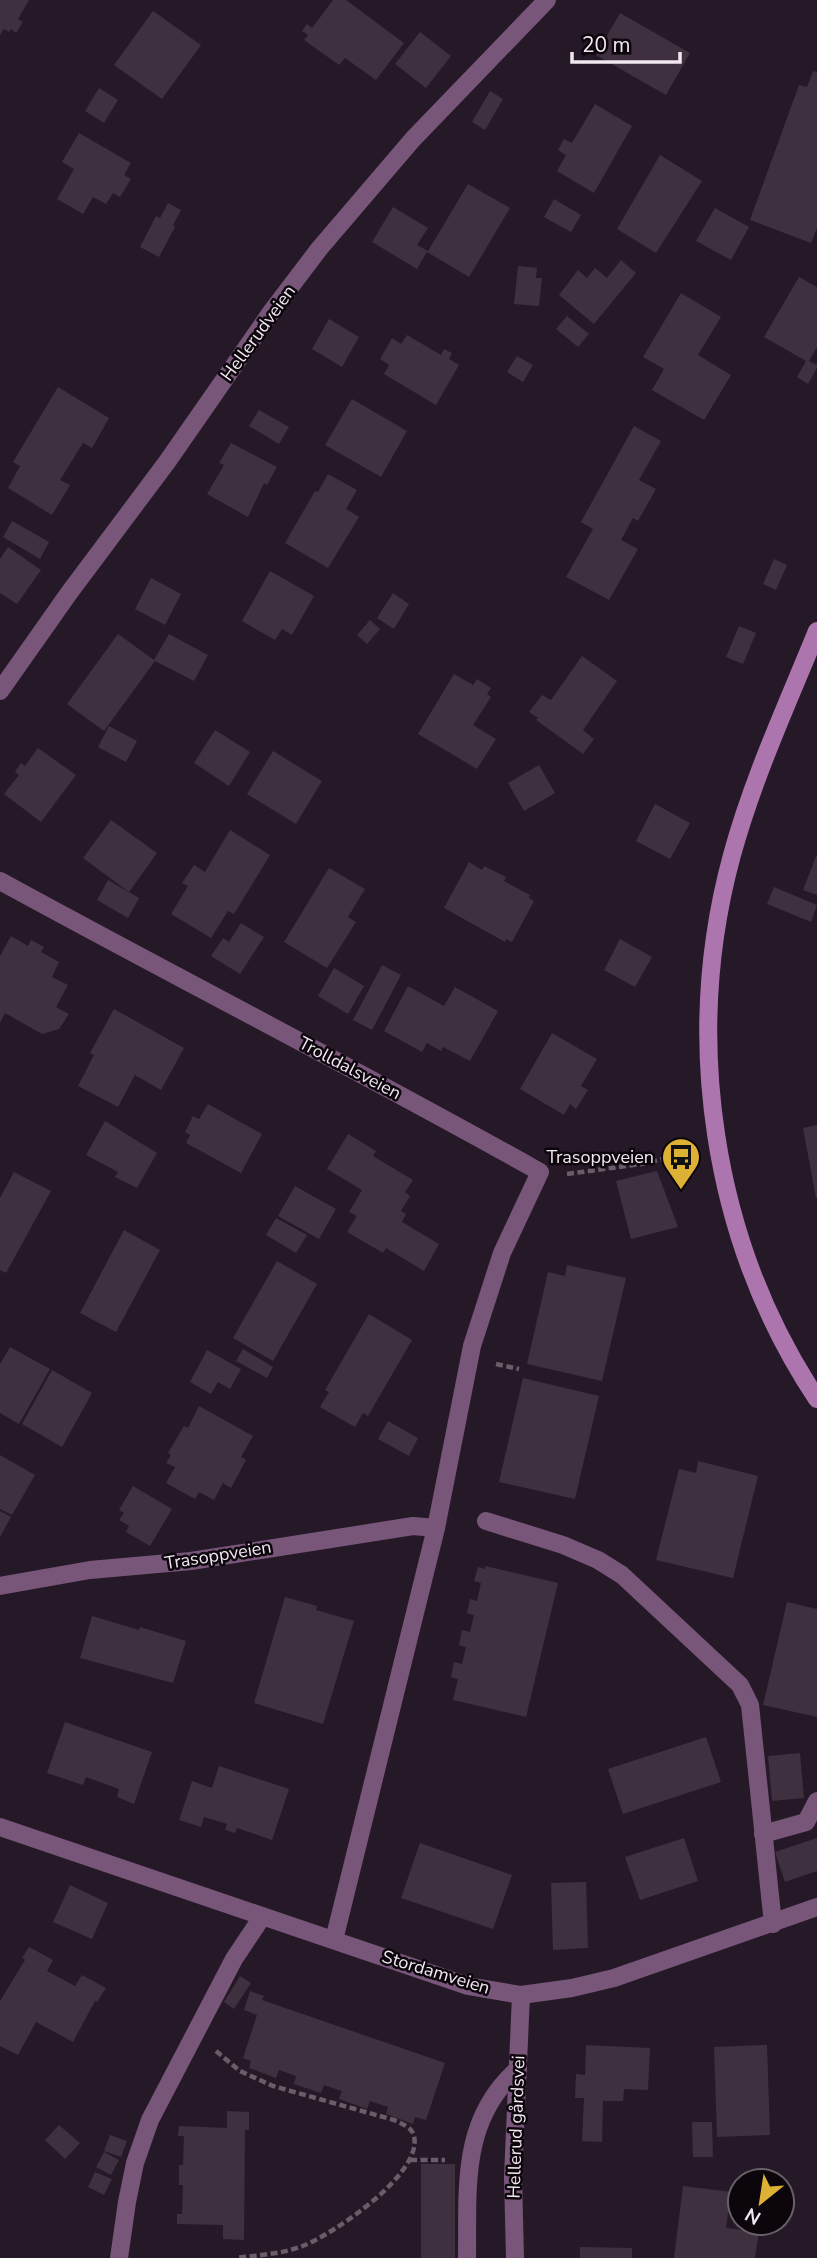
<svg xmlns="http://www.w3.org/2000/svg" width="817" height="2258" font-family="'Nunito Sans',sans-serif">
	<rect width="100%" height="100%" fill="#261927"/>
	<!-- building -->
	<path fill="#3e303e" d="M0,0H29L18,19L23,22L16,33L11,29L9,32L4,29L0,35Z
		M333,0H346L404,43L376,80L345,58L339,65L304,40L308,35L302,31L307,24L312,28Z
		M153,11L201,45L162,99L114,65Z
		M620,13L690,53L666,95L596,55Z
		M420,32L451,56L426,88L395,64Z
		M813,71L817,72V228L811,243L750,220L799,85L807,87Z
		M99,88L118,100L104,123L85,111Z
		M490,91L503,99L485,130L472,122Z
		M595,104L632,126L594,193L557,171L566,155L558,150L564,139L572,143Z
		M79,133L131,163L124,175L131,179L120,197L113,193L106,204L93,197L83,214L57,199L74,169L62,162Z
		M660,155L702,181L656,253L617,229Z
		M468,184L510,208L469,277L427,252L417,269L372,242L393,207L428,228L417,245L428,251Z
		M554,199L581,215L571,232L544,217Z
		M168,203L181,210L173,225L175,227L159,257L140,247L156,216L160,218Z
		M715,208L749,227L731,260L696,241Z
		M621,260L636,273L594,324L559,295L578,270L587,278L595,268L607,278Z
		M518,266L537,268L536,278H542L539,306L514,304Z
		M799,277L817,287V347L809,361L817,365V368L808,384L797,377L806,361L764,337Z
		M681,293L721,317L698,355L731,375L704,420L652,390L664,369L643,357Z
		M567,316L589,334L578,347L556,329Z
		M329,319L359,337L342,367L312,349Z
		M407,335L441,355L444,349L452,353L449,359L459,365L436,405L384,374L389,365L380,359L392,338L401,344Z
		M517,356L533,365L523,382L507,372Z
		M58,387L109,418L92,448L83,443L60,480L70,485L52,515L8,488L20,466L13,462Z
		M352,399L407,431L381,477L325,445Z
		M259,410L289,427L279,444L249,426Z
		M634,426L661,441L639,480L656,489L638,521L633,518L621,540L638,549L609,600L566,577L593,529L581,522Z
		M231,443L277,467L267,485L264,483L248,517L207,494L224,465L219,463Z
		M328,474L357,490L346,509L359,517L328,568L285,543L315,491L318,492Z
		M12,521L49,542L40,559L3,537Z
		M8,547L41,570L17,604L0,593V559Z
		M774,559L787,565L776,590L763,584Z
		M270,571L314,596L292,635L282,629L275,640L242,621Z
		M151,578L181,594L165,625L135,609Z
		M393,593L409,604L394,629L377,618Z
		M370,620L380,629L367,644L357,635Z
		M739,626L756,633L743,664L726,657Z
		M118,634L154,660L169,634L208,655L194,681L155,661L104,731L67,704Z
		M582,656L617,681L583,730L594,739L583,754L536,720L538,718L529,712L542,695L551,700Z
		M454,674L473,685L477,679L491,688L487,694L491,697L473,725L496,739L477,769L418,734Z
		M109,726L137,741L126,762L98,747Z
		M215,730L250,752L229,786L194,763Z
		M38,748L76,775L41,822L4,794L19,775L15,772L21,763L25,766Z
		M273,751L322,781L296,824L247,794Z
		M539,765L555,793L524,811L508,783Z
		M655,804L690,823L670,859L636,841Z
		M111,820L157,853L129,892L83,858Z
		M230,830L270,855L234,914L228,911L211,938L171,914L188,886L182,883L194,865L205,872Z
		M817,854V895L803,890Z
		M469,862L482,870L484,866L506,877L504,881L530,895L529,898L534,901L512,942L506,939L505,942L444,908Z
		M329,868L365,889L348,917L356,922L327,968L284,942Z
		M108,880L139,898L128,918L97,900Z
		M774,887L817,905L811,922L767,904Z
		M241,923L264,937L240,974L211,956L223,938L229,942Z
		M11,936L28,946L31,940L44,947L41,952L59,962L52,977L68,985L56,1007L69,1014L59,1029L42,1034L5,1013L0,1023V956Z
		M620,939L652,957L635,987L604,970Z
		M382,965L401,975L372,1030L353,1020Z
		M334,968L364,986L348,1014L318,996Z
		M408,986L444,1006L455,987L498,1011L470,1061L443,1047L441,1051L427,1043L422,1052L384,1031Z
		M114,1009L184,1048L161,1090L135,1075L118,1107L78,1086L94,1055L90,1053Z
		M552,1033L597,1059L581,1086L588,1090L576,1109L570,1104L564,1115L520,1089Z
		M208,1104L262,1134L241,1173L186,1143L190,1135L185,1132L193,1116L199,1119Z
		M105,1121L157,1153L137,1188L115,1177L118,1172L86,1155Z
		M817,1125V1197L816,1198L803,1128Z
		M348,1134L376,1151L373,1156L413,1180L405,1192L410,1196L401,1211L406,1214L402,1222L439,1244L424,1271L386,1248L383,1253L347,1232L357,1216L349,1212L362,1190L327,1169Z
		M657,1171L678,1227L631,1239L616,1181Z
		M14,1172L51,1191L6,1273L0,1270V1198Z
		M295,1186L336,1209L319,1239L278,1216Z
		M276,1218L307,1235L296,1253L266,1235Z
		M124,1230L160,1250L116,1332L80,1313Z
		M277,1261L317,1284L273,1361L233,1338Z
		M567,1265L626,1278L602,1381L527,1364L548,1272L565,1276Z
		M369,1314L412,1340L368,1416L363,1413L355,1427L320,1407L329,1392L325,1390Z
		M10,1347L50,1369L19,1424L0,1413V1364Z
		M243,1349L273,1367L267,1378L236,1361Z
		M207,1350L241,1369L230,1389L218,1382L211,1394L190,1382Z
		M52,1370L92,1393L62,1447L22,1424Z
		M523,1378L599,1396L575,1499L499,1482Z
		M199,1406L253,1436L241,1457L246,1460L231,1488L223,1483L214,1500L199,1492L195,1499L166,1483L175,1467L166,1463L171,1455L168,1453L184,1426L188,1428Z
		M388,1421L418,1438L409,1456L378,1439Z
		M0,1455L35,1475L12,1515L0,1509Z
		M698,1461L758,1476L733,1578L656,1560L679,1469L696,1473Z
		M133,1486L172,1509L150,1546L126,1532L129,1526L119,1520L124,1513L119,1510Z
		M0,1511L11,1517L0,1537Z
		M485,1566L558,1583L526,1717L453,1700L458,1679L451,1677L454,1662L462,1664L466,1647L459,1645L462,1630L470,1632L474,1615L467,1613L470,1599L477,1601L481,1583L474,1581L478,1567L485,1569Z
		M285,1597L317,1606L316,1610L354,1621L323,1724L254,1703Z
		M787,1602L817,1609V1717L763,1705Z
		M92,1616L139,1630L140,1627L186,1641L173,1683L80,1658Z
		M65,1722L152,1752L134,1804L117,1797L119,1789L86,1777L83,1785L47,1773Z
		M706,1737L721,1782L623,1814L608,1769Z
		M800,1753L804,1798L772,1801L768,1756Z
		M219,1766L289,1789L272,1840L237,1828L235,1833L225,1830L227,1824L204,1817L201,1827L179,1820L192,1781L212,1788Z
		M684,1838L698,1881L640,1900L625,1857Z
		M817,1838V1871L785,1882L775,1852Z
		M420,1843L512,1875L493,1929L401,1898Z
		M586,1882L588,1948L553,1950L551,1883Z
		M70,1885L108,1903L92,1939L53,1922Z
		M29,1947L53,1960L47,1971L75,1986L82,1975L106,1988L97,2002L95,2001L73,2042L36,2022L18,2055L0,2046V2001L25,1960L22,1958Z
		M240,1976L251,1983L234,2009L224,2002Z
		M250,1991L264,1996L262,2000L445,2063L426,2120L415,2117L413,2124L386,2114L388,2107L370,2101L367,2109L339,2099L342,2091L324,2085L321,2093L294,2084L296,2076L279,2070L276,2078L249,2068L251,2061L243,2058L257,2015L244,2010Z
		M586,2045L650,2048L648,2090L624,2089L623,2101H603L602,2142L582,2141L584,2098H575L576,2074L585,2075Z
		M767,2045L770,2135L717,2137L714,2047Z
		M227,2111L249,2112V2130H245L244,2240L223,2239V2225L177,2224V2214H182L183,2185H179V2165H183L184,2136H178L179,2126L227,2128Z
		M692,2122H712L713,2157H693Z
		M59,2125L80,2143L65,2159L45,2140Z
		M110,2135L127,2141L121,2157L104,2151Z
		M104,2152L119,2160L111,2175L96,2167Z
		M421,2164H455V2258H421Z
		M95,2172L112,2179L104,2195L88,2187Z
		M683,2186L731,2192L726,2228L759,2232L755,2258H674Z
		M580,2247L632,2248V2258H580Z"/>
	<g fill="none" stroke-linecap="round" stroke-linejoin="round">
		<!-- path -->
		<path stroke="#695d69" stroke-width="4.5" stroke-dasharray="7 3.5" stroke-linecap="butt" d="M567,1174L641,1164L693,1152
			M496,1364L519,1369
			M216,2051L240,2071L273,2086L394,2120C402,2124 412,2127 414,2136C423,2174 334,2233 305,2245C284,2254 259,2255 236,2258
			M410,2160H445"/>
		<!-- lane -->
		<path stroke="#78567a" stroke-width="18" d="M486,1521L563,1545L598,1560L622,1575L740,1685L750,1705L773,1924
			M0,1586L90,1570L191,1561L413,1526L436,1528
			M763,1834L806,1822L817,1801
			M119,2258L127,2202L135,2163L150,2120L234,1959L262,1917
			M467,2258C468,2188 460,2120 518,2069"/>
		<!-- street -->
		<path stroke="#78567a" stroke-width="18" d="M0,691L69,593L167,462L272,311L319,249L413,139L547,0
			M0,881C179,979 362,1072 540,1172L502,1253L472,1346L436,1528L334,1940
			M0,1827L468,1986L521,1995L572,1988L614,1978L817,1907
			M515,2258L513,2177L521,1995"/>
		<!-- secondary -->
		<path stroke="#ac75ae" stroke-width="18" d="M817,631C787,705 753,778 732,855C682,1038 712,1241 817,1399"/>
	</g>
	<!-- icons -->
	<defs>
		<symbol id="bus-pin" viewBox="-11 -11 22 30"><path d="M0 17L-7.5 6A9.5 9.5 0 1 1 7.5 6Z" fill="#ddb133" stroke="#0c060c"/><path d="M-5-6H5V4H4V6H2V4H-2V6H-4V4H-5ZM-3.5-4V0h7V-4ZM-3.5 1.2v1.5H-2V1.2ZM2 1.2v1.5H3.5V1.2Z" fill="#111"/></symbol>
	</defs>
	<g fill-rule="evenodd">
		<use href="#bus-pin" x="659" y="1135" width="44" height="60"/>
	</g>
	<g text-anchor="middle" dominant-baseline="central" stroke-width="5" stroke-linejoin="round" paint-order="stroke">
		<!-- street labels -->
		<g font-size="18" fill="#f0e7f0" stroke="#0c060c">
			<text transform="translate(258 333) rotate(-54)">Hellerudveien</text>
			<text transform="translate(350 1068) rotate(28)">Trolldalsveien</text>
			<text transform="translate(218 1555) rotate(-9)">Trasoppveien</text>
			<text transform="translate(436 1972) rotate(17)">Stordamveien</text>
			<text transform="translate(516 2127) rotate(-88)">Hellerud gårdsvei</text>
		</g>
		<!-- poi labels -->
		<g font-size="18" fill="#f0e7f0" stroke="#0c060c" text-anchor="end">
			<text x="654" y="1157">Trasoppveien</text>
		</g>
	</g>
	<!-- north arrow -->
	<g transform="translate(761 2202) rotate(210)"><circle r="33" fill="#0c060c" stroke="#676067" stroke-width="2"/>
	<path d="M0-5L12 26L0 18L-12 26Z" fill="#ddb133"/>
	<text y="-10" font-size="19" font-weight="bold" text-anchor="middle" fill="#f0e7f0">N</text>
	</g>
	<!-- scale -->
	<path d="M572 52v10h108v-10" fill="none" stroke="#f0e7f0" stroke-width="3.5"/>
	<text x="582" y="52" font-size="21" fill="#f0e7f0" stroke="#0c060c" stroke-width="5" paint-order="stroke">20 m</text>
</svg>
